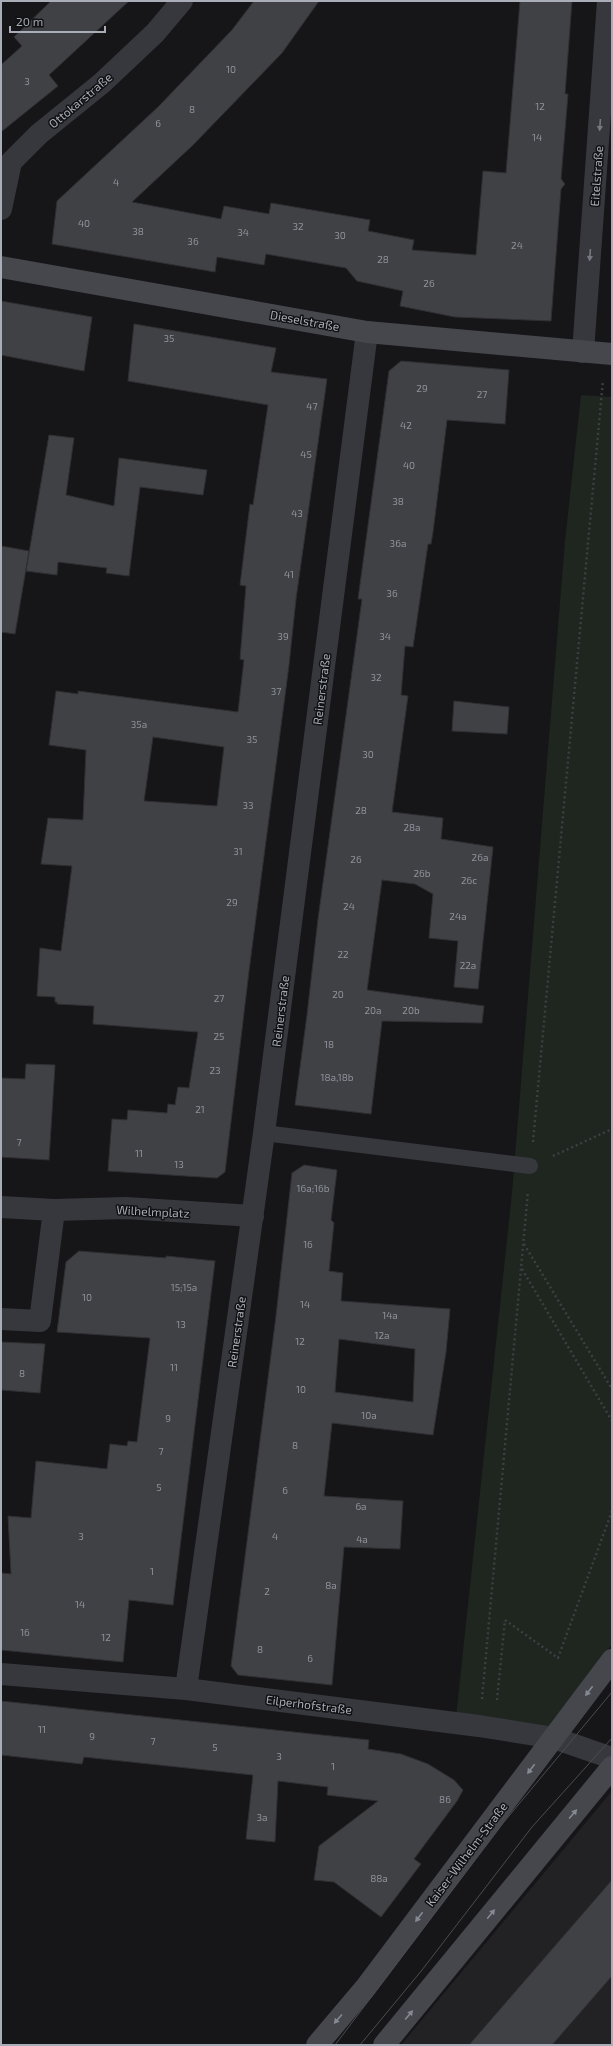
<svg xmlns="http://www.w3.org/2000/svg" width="613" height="2046" font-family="'Exo 2',sans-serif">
	<rect width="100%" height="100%" fill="#161618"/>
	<!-- built -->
	<path fill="#222225" d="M612,1791V2045H401Z"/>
	<!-- green -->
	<path fill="#1e261f" d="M581,395L612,397V1644L551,1731L456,1717L512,1193L565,541Z"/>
	<!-- building -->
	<path fill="#404145" stroke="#303034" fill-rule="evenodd" d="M51,1H129L49,75L58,86L1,132V65L22,46L14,37Z
		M254,1H319L282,53L193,145L132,202L221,219L224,206L269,214L271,203L370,220L368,231L414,240L412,250L476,255L483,171L506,173L520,1H572L565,94H568L561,179L565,184L561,189L551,321L455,317L400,306L403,291L357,281L346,268L266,254L264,265L217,257L215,272L52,244L57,201L158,107L232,30Z
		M1,301L92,317L84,371L1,355Z
		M134,324L276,348L271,372L327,379L296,599L289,665L249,971L225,1172L217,1178L108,1171L112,1119L127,1120L128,1110L167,1113L168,1104L175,1105L178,1087L189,1088L198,1032L93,1024L94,1006L57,1004V1002H55V997L37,996L40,948L61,951L72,866L41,864L48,818L83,820L86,750L49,745L56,691L78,694V691L238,712L244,660L240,659L246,586L240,585L250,504L253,505L268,405L128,381ZM153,737L224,747L217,806L144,801Z
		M401,361L509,370L505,424L447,420L433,532L431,544H428L413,647L405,646L401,695L408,696L392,812L443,818L441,839L493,847L478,989L454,987L458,941L429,938L433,894L415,884L382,880L367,990L484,1006L482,1023L382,1021L371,1114L295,1105L307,1015L318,919L362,599H358L389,371Z
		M49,435L74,438L66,495L114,506L119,458L207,470L203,495L140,487L129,576L106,573L107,568L58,562L57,575L26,571Z
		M1,546L29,551L15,634L1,632Z
		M454,701L509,707L507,734L452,731Z
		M26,1064L55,1065L49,1160L1,1157V1078L25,1079Z
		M304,1165L337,1170L331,1220L334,1223L329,1271L343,1273L341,1301L450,1309L446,1352L433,1435L332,1423L324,1496L403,1501L400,1549L344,1547L332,1685L238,1675L231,1666L276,1316L292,1173ZM339,1339L415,1349L413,1402L335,1392Z
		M79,1251L166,1258V1256L215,1261L173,1605L129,1600L123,1662L1,1650V1573L11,1574L8,1516L31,1518L36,1461L107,1469L110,1444L127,1446L128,1441L137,1442L150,1338L57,1332L66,1262Z
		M1,1342L45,1344L40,1393L1,1390Z
		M1,1701L369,1740L368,1749L401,1754L428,1764L454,1780L463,1790L457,1801L414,1859L421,1864L381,1917L334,1882L314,1880L319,1846L378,1801L327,1795L328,1787L278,1781L275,1842L246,1839L253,1775L84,1757L82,1764L1,1755Z
		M612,1880V1976L552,2045H469Z"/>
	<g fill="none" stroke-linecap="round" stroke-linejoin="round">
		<!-- path -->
		<path stroke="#3d3f44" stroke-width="2.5" stroke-dasharray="2 3" stroke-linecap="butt" d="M533,1142L603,380
			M553,1156L612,1129
			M524,1244L612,1389
			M522,1269L612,1421
			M505,1620L558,1658L612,1511
			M482,1699L528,1191
			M497,1700L505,1620"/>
		<!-- lane -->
		<path stroke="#37383d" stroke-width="16" d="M264,1133L530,1166"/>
		<!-- street -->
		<path stroke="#37383d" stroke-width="22" d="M1,209L11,162L39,134L102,83L155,33L182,1
			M583,352L608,1
			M1,1207L54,1210L126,1208L253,1216
			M1,1319L40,1321L54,1210
			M1,1674L186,1689L479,1726L554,1738L612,1758
			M186,1689L264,1133L367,332"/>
		<!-- secondary -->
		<path stroke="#45474d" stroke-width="22" d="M1,267L367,332L612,354
			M317,2045L366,1987L612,1660
			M384,2045L612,1767"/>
		<!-- tram -->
		<path stroke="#4a4c52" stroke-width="1" d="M335,2045L504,1822L612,1692
			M360,2045L422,1970L532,1827L612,1738"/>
	</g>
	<!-- one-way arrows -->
	<defs><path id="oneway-solid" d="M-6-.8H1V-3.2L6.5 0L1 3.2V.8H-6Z"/></defs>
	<g fill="#757881">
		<use href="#oneway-solid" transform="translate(600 125) rotate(94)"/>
		<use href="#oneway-solid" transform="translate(590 255) rotate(94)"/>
	</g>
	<g fill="#858993">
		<use href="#oneway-solid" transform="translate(589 1691) rotate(127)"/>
		<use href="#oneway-solid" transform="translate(531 1769) rotate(127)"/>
		<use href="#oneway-solid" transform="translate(573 1814) rotate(-50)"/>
		<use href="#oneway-solid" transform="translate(491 1914) rotate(-51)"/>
		<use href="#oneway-solid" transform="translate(419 1917) rotate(127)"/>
		<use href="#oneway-solid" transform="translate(409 2015) rotate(-50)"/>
		<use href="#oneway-solid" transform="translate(338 2019) rotate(131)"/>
	</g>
	<g text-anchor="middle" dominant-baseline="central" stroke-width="3" stroke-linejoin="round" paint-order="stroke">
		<!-- number labels -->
		<g font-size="10" fill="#8e929b">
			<text x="231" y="69">10</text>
			<text x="27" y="81">3</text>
			<text x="540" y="106">12</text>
			<text x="192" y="109">8</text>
			<text x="158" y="123">6</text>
			<text x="537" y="137">14</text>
			<text x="116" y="182">4</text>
			<text x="84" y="223">40</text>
			<text x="298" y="226">32</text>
			<text x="138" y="231">38</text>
			<text x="243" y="232">34</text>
			<text x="340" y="235">30</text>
			<text x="193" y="241">36</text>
			<text x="517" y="245">24</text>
			<text x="383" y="259">28</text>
			<text x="429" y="283">26</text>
			<text x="169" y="338">35</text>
			<text x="422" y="388">29</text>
			<text x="482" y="394">27</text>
			<text x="312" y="406">47</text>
			<text x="406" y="425">42</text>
			<text x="306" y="454">45</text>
			<text x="409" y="465">40</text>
			<text x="398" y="501">38</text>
			<text x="297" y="513">43</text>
			<text x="398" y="543">36a</text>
			<text x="289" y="574">41</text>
			<text x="392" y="593">36</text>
			<text x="283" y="636">39</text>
			<text x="385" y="636">34</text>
			<text x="376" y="677">32</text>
			<text x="276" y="691">37</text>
			<text x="139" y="724">35a</text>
			<text x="252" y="739">35</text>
			<text x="368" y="754">30</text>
			<text x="248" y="805">33</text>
			<text x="361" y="810">28</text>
			<text x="412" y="827">28a</text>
			<text x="238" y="851">31</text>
			<text x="480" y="857">26a</text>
			<text x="356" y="859">26</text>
			<text x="422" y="873">26b</text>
			<text x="469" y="880">26c</text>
			<text x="232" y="902">29</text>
			<text x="349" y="906">24</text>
			<text x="458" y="916">24a</text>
			<text x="343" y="954">22</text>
			<text x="468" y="965">22a</text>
			<text x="338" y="994">20</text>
			<text x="219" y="998">27</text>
			<text x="373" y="1010">20a</text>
			<text x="411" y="1010">20b</text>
			<text x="219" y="1036">25</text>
			<text x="329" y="1044">18</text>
			<text x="215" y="1070">23</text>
			<text x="337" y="1077">18a,18b</text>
			<text x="200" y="1109">21</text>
			<text x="19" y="1142">7</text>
			<text x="139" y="1153">11</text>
			<text x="179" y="1164">13</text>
			<text x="313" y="1188">16a;16b</text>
			<text x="308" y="1244">16</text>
			<text x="184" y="1287">15;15a</text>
			<text x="87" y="1297">10</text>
			<text x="305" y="1304">14</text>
			<text x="390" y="1315">14a</text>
			<text x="181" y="1324">13</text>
			<text x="382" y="1335">12a</text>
			<text x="300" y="1341">12</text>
			<text x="174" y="1367">11</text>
			<text x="22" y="1373">8</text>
			<text x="301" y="1389">10</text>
			<text x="369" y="1415">10a</text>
			<text x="168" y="1418">9</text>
			<text x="295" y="1445">8</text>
			<text x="161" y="1451">7</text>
			<text x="159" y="1487">5</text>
			<text x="285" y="1490">6</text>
			<text x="361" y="1506">6a</text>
			<text x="81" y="1536">3</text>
			<text x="275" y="1536">4</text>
			<text x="362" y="1539">4a</text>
			<text x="152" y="1571">1</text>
			<text x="331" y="1585">8a</text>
			<text x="267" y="1591">2</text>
			<text x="80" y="1604">14</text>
			<text x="25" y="1632">16</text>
			<text x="106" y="1637">12</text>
			<text x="260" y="1649">8</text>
			<text x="310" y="1658">6</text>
			<text x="42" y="1729">11</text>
			<text x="92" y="1736">9</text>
			<text x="153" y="1741">7</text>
			<text x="215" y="1747">5</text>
			<text x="279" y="1756">3</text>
			<text x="333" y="1766">1</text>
			<text x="445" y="1799">86</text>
			<text x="262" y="1817">3a</text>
			<text x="379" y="1878">88a</text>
		</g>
		<!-- street labels -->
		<g font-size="12" fill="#a8adb8" stroke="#111113">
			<text transform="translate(80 100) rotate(-40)">Ottokarstraße</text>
			<text transform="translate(596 176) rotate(-86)">Eitelstraße</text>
			<text transform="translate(305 320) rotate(10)">Dieselstraße</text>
			<text transform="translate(321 689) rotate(-83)">Reinerstraße</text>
			<text transform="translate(280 1011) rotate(-83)">Reinerstraße</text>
			<text transform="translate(153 1211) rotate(3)">Wilhelmplatz</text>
			<text transform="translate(236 1332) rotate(-82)">Reinerstraße</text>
			<text transform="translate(309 1704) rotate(7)">Eilperhofstraße</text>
			<text transform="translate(466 1854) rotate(-53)">Kaiser-Wilhelm-Straße</text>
		</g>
	</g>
	<!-- border -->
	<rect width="613" height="2046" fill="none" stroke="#a8adb8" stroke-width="4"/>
	<!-- scale -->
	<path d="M10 26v6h95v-6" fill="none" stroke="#a8adb8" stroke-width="2"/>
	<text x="16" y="26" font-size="12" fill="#a8adb8" stroke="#111113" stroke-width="3" paint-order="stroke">20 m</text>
</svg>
